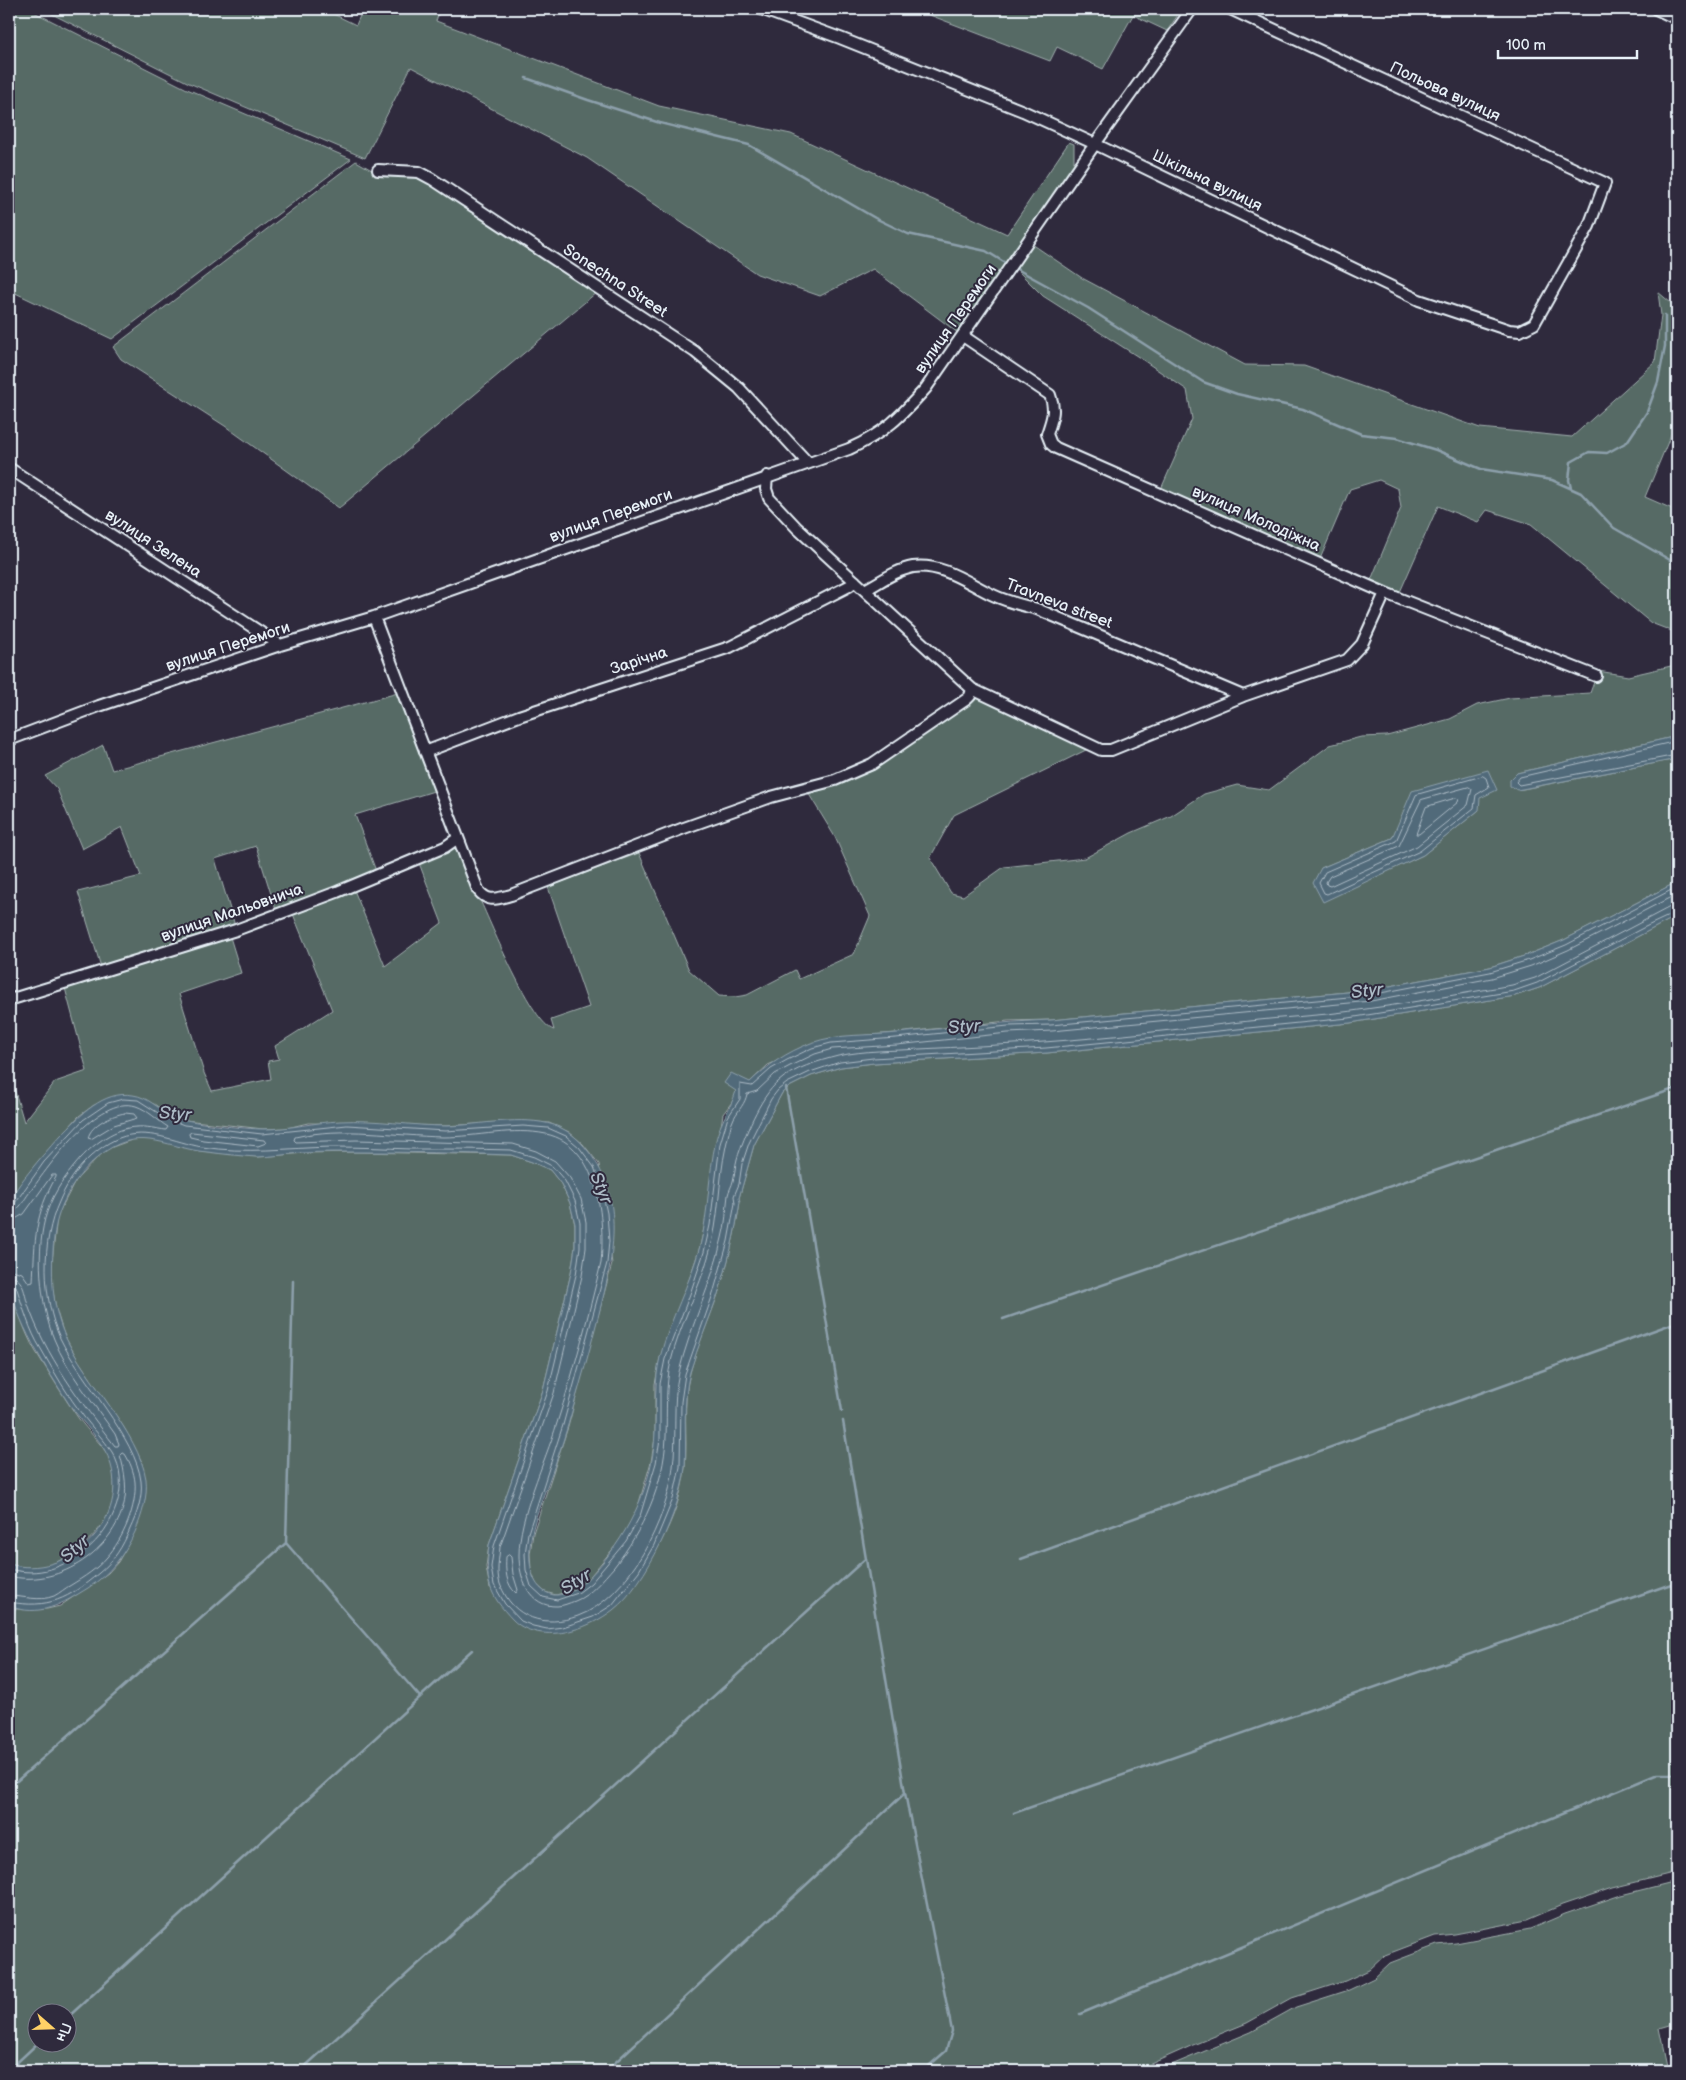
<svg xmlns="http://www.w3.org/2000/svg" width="1686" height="2080" font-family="'Balsamiq Sans',sans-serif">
	<rect width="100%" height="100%" fill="#2f2a3d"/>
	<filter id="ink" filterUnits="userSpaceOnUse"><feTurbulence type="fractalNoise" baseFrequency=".02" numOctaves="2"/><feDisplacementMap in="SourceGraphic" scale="10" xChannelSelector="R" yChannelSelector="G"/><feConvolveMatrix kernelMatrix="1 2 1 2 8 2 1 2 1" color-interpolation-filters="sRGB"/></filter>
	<g filter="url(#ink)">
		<!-- green -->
		<path fill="#576b65" stroke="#a0aeae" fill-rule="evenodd" d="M9,9H28L187,89L351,159L112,339L9,290Z
			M42,9H323L356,25L363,9H440L436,21L659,106L791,134L1007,234L1069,142L1074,144V166L958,333L873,269L820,296L757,274L587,158L411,67L365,158L189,83Z
			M914,9H1182L1167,31L1133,15L1103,69L1057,47L1050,61Z
			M356,161L377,173L418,176L597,292L339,508L225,426L121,359L113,347Z
			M1032,244L1082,278L1245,365L1304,366L1480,428L1572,437L1655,362L1661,315L1658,292L1677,308V420L1645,497L1677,511V633L1651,623L1531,524L1487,510L1478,522L1438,506L1400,592L1371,580L1401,508L1398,489L1379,480L1350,489L1320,559L1161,489L1192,419L1187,390L1140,358L1043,296L1015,268Z
			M1677,649V736L1517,773L1510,780L1518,790L1677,759V882L1564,940L1527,955L1490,967L1369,990L1051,1020L1008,1021L896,1033L830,1038L768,1065L750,1082L736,1091L735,1098L723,1114L705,1224L699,1250L685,1292L660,1358L655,1384V1438L651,1462L636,1513L622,1538L587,1580L576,1589L556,1595L545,1592L536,1584L531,1570L530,1554L533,1533L568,1427L612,1264L599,1164L583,1144L569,1132L549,1123L523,1121L445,1126L308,1123L287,1128L263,1129L185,1120L168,1114L154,1104L94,1105L79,1116L40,1159L15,1192L9,1205V1071L24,1122L55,1082L87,1071L65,988L230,937L241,973L179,994L204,1073L212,1091L271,1079L268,1061L279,1059L275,1046L332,1010L293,914L354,890L385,966L442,923L419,863L455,845L473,892L480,900C491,924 532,1024 554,1030L551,1020L589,1007L548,887L639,853L689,970L719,996L735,997L747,995L795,970L799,979L854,954L870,916L835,837L807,791L845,783L906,746L978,698L1088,749L954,815L930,858L951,893L963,896L1004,867L1085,858L1131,833L1171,816L1204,794L1237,785L1269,790L1330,745L1361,737L1387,736L1450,719L1477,705L1510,698L1590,693L1598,671L1628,676L1671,666ZM1479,810L1423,855L1323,901L1321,868L1392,838Z
			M398,693L434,791L355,815L376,871L276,910L256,846L215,859L235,926L101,967L78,892L141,876L122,827L82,849L57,789L45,776L103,745L112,770Z
			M1677,916V1872L1612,1888L1562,1905L1527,1920L1455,1934L1435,1936L1385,1955L1369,1970L1345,1981L1292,1998L1247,2023L1193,2045L1135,2071H9V1606L15,1609H47L60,1606L108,1573L118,1562L130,1541L142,1462L124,1428L78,1360L64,1335L56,1309L52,1285V1262L57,1216L76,1180L96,1159L107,1149L137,1138L169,1142L200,1151L258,1157L305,1153L356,1152L511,1155L532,1162L550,1170L561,1184L570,1203L575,1225V1247L571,1273L543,1390L489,1545L486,1567L490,1588L615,1608C649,1569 679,1520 685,1468C688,1436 682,1404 690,1373C697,1346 709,1321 718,1294C728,1264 735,1234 740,1202L739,1198L754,1145L782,1093L789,1087L811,1076L841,1067L874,1063L1047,1053L1350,1023L1515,996L1539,988ZM38,2012H68V2042H38Z
			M9,1281C16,1305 23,1330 36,1352C50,1374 64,1398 79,1419C88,1431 100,1442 108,1455C112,1461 113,1470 114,1477C117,1507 103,1530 79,1548C56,1566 37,1572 9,1564Z
			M1677,1881V2023L1660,2028L1669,2071H1157L1251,2032L1296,2007L1349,1990L1374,1978L1390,1963L1437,1945L1456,1943L1530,1929L1565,1914L1621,1895Z"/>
		<!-- water -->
		<path fill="#516a7a" stroke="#8da0ac" d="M1677,736V759L1517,790L1510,786V780L1517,773Z
			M1488,770L1497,790L1480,798L1479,810L1423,855L1323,902L1313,883L1321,868L1392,838L1412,791Z
			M1677,882V916L1539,988L1515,996L1350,1023L1047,1053L874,1063L841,1067L811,1076L789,1087L782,1093L754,1145L739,1198L740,1202C735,1234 728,1264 718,1294C709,1320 698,1346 690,1372C682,1403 687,1435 685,1467C681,1508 647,1584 613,1610C601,1619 588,1626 573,1630C554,1636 528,1635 513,1620C488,1594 485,1580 489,1545L543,1390L571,1273L575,1247V1224L570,1203L561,1184L550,1170L532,1162L511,1155C459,1153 408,1152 356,1152C338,1152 319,1152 301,1153C287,1154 271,1157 256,1157C240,1156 223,1154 207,1152C170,1149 142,1126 106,1151C78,1170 57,1204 54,1238C51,1271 51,1305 65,1336C85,1380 139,1433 146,1479C148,1497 142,1515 135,1532C124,1555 110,1574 88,1588C62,1604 40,1618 9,1606V1564C66,1580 128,1524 111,1465C105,1442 82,1423 69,1404C47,1369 14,1320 9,1279C7,1265 9,1249 9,1236C9,1226 7,1213 9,1203C14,1187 49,1148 61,1135C80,1116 103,1090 133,1095C148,1097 157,1108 170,1115C187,1123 245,1129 265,1129C290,1129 315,1122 340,1121C376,1119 411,1126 447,1126C481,1125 521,1115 554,1125C568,1130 579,1139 588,1151C629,1202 611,1268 596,1325C589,1353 581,1381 573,1408C567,1429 561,1449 553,1470C542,1501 523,1540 532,1573C535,1584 542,1593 554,1595C572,1596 587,1580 598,1568C631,1530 653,1483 655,1432C656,1407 654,1382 660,1357C670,1319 690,1284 700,1246C709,1211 708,1175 716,1140C720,1122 731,1108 736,1091L724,1083L731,1073L750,1082C768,1065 787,1052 811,1043C839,1033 869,1036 898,1033C949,1028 999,1022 1051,1020L1369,990L1490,967L1527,955L1564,940Z"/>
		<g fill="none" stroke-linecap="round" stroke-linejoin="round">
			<!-- shore -->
			<path stroke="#acbbc6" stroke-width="1" d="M1677,741L1520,777L1516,782L1519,785L1677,755
				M1483,776L1486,778L1489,787L1476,795L1474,808L1420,851L1327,894L1324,893L1319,883L1325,872L1396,841L1416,795Z
				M1469,787L1472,789L1468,805L1417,846L1330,886L1327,885L1326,882L1330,876L1399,846L1421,800Z
				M1456,798L1459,799L1458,802L1419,834H1416L1426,807Z
				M1677,894L1568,950L1531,966L1492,978L1371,1001L1052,1031L1008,1033L897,1045L832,1049L815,1054L790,1066L775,1074L757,1091L747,1094C745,1104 739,1109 734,1118C730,1126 728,1137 726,1146C718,1182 720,1218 709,1254C699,1290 680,1324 671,1361C665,1386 667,1411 666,1437C664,1485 643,1530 614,1567C603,1579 591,1595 575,1601C569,1603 563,1606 557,1606C529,1607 519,1578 519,1555C519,1515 545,1463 557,1423C574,1371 588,1317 601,1263C605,1220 599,1145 546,1134C513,1127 477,1137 443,1137C394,1136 344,1126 295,1137L294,1140L296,1142L356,1140L513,1144L536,1151L555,1161L570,1178L581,1199L586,1222V1248L582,1276L554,1393L500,1547C499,1559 496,1572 500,1584C513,1619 545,1628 578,1616C629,1598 668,1518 673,1467C677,1435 672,1403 679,1372C690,1326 712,1284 722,1238C726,1224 726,1209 728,1195C729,1190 732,1186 733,1181C735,1174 735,1166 737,1159C744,1137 760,1097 778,1082C793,1068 819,1061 838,1056C865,1050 892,1051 919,1049C961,1047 1003,1045 1044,1042C1113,1037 1181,1029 1249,1021C1284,1017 1318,1016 1352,1011C1406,1004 1459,994 1512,985L1535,978L1670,907L1677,906
				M125,1113L134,1114L137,1118L114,1125L91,1139L88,1138C91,1124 112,1115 125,1113Z
				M192,1132L264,1140L266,1143L258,1146L203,1140L190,1137L189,1134Z
				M9,1205L15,1203L44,1162L83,1120L108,1103L123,1099L138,1100L166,1118L184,1125L262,1134L347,1125L445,1131L523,1126L548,1128L566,1136L579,1147L594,1167L601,1186L607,1213L609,1241L607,1263L563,1425L528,1533L525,1554L526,1570L531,1586L543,1597L557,1600L578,1593L591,1583L626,1541L640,1516L656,1463L660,1439V1384L665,1359L690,1294L704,1252L710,1225L720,1144L728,1117L740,1099V1084L752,1086L771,1069L787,1060L812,1048L831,1043L896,1038L1008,1026L1051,1025L1370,995L1490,972L1529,960L1566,945L1677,887
				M9,1212C21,1211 23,1200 30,1192C49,1166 98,1094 136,1106C148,1110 158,1121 168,1127L166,1130C157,1129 146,1126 136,1127C115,1128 95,1143 81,1158C67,1174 54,1191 47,1212C35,1247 40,1305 54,1339C67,1372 95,1405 115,1434L119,1444L118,1446H115C81,1402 45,1356 27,1302C24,1291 23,1277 9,1276
				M9,1219L17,1218L24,1214L52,1175H56V1177C34,1215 35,1240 33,1282L29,1283L22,1273L9,1269
				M9,1283L16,1286C23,1307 29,1330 41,1349C54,1372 68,1396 84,1417C93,1429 104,1439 112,1452C132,1484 113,1529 86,1550C62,1568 39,1577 9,1569
				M509,1555L511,1557L513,1574L518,1590L516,1593C506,1585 505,1570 506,1557Z
				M9,1576C56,1588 109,1554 123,1508C128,1491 125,1472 120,1455L122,1453L125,1454C130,1462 134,1472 135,1482C137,1507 123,1539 107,1557C97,1569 84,1577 71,1585C65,1588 60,1593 54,1596C39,1602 24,1596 9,1596
				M9,1602C49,1609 68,1599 99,1573C114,1561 123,1546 130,1529C137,1514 143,1497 141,1481C136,1438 80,1380 60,1338C42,1298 41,1241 59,1202C70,1175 92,1149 119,1138C148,1127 174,1142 202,1147C246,1154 288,1148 331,1147C358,1147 385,1148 411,1149C445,1149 478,1149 511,1150L534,1157L552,1166L565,1181L575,1201L580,1223V1247L576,1275L548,1391L494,1546L491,1567L494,1585L505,1604L521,1621L533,1626L547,1629L563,1627L593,1617L612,1605L639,1571L654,1545L673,1499L680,1467L681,1402L685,1374L713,1294L728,1241L735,1203L734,1196L739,1184L742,1164L749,1143L771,1099L778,1090L787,1083L810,1072L840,1062L873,1058L1046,1048L1349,1018L1514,991L1537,983L1643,928L1677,912"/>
			<!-- stream -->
			<path stroke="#8da0ac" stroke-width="2.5" d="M526,78L588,100L660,123L749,145L875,218L908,234L986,251L1007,264
				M1015,268L1088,308L1203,382L1237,394L1303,409L1361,434L1397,438L1436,450L1481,469L1552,480L1581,493L1614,528L1677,564
				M1571,488L1569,480L1571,462L1589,452L1607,453L1627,442L1647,412L1658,382L1665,346V315
				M786,1088L842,1411
				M293,1281L286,1543L420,1697
				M1003,1319L1677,1088
				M843,1421L905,1793L952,2031L946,2051L923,2071
				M1021,1559L1677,1322
				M9,1788L286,1543
				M1014,1813L1677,1582
				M1080,2014L1658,1774H1677
				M68,2017L472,1650
				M9,2070L39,2042
				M300,2071L865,1559
				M606,2071L905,1793"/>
			<defs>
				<path id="minor" d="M761,9L840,38L1023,111L1095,144L1419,300L1509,330L1520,331L1534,324L1589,226L1605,183L1230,9
					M1656,9L1677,19
					M378,170L419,172L432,179L695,352L739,388L808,463
					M963,336L1050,395C1056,410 1052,419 1047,434L1051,444L1056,448L1385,593L1596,676
					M9,468L280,645
					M767,476L766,489L769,498L797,528L972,689L1101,750H1111L1243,696L1347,660L1362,644L1385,593
					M865,590C880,582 896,570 913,567C942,563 968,583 993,595C1007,602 1022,605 1037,609L1243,696
					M374,617L478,890C488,903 496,899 511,895L684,828L771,797L835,780L872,764L967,699L970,696L972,689
					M9,740L99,706L280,645L374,617L849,449C885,433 901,416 926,388L1095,144L1192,9
					M425,752L519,716L730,647L849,586L855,581
					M9,1000L236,930L337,892L445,847L458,838"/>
			</defs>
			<!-- minor casing -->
			<use href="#minor" stroke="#e8f1f8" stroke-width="14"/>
			<!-- minor -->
			<use href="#minor" stroke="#2f2a3d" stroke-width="10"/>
		</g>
	</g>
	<g text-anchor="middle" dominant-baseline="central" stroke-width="4" stroke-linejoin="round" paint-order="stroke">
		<!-- street labels -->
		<g font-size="16" fill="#e8f1f8" stroke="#2f2a3d">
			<text transform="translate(1445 92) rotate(25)">Польова вулиця</text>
			<text transform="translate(1207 181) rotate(26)">Шкільна вулиця</text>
			<text transform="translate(615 281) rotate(33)">Sonechna Street</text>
			<text transform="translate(956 319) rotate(-55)">вулиця Перемоги</text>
			<text transform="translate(611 516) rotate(-20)">вулиця Перемоги</text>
			<text transform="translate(1256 519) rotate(24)">вулиця Молодіжна</text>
			<text transform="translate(153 544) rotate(33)">вулиця Зелена</text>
			<text transform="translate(1059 604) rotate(21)">Travneva street</text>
			<text transform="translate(228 647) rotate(-18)">вулиця Перемоги</text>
			<text transform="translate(639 661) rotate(-18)">Зарічна</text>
			<text transform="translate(232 913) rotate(-19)">вулиця Мальовнича</text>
		</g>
		<!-- water labels -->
		<g font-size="18" font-style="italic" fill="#acbbc6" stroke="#2f2a3d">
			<text transform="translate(1367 991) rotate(-6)">Styr</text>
			<text transform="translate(964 1027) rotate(-4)">Styr</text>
			<text transform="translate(175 1114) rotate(4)">Styr</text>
			<text transform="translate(601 1188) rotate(68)">Styr</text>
			<text transform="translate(75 1549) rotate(-42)">Styr</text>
			<text transform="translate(576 1582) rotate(-33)">Styr</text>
		</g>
	</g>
	<!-- margin -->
	<rect width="1686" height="2080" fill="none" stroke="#2f2a3d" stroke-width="30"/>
	<rect x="15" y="15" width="1656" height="2050" fill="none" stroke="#e8f1f8" stroke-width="2" filter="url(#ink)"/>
	<!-- north arrow -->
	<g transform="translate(52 2028) rotate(110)"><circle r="24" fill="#2f2a3d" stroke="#797a88"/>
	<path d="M0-4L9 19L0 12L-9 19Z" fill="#ffd166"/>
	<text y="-8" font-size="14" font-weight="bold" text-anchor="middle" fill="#e8f1f8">Пн</text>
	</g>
	<!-- scale -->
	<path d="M1498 50v8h139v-8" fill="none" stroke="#e8f1f8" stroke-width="2.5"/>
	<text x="1506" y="50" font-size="15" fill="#e8f1f8" stroke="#2f2a3d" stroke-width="4" paint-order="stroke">100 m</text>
</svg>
